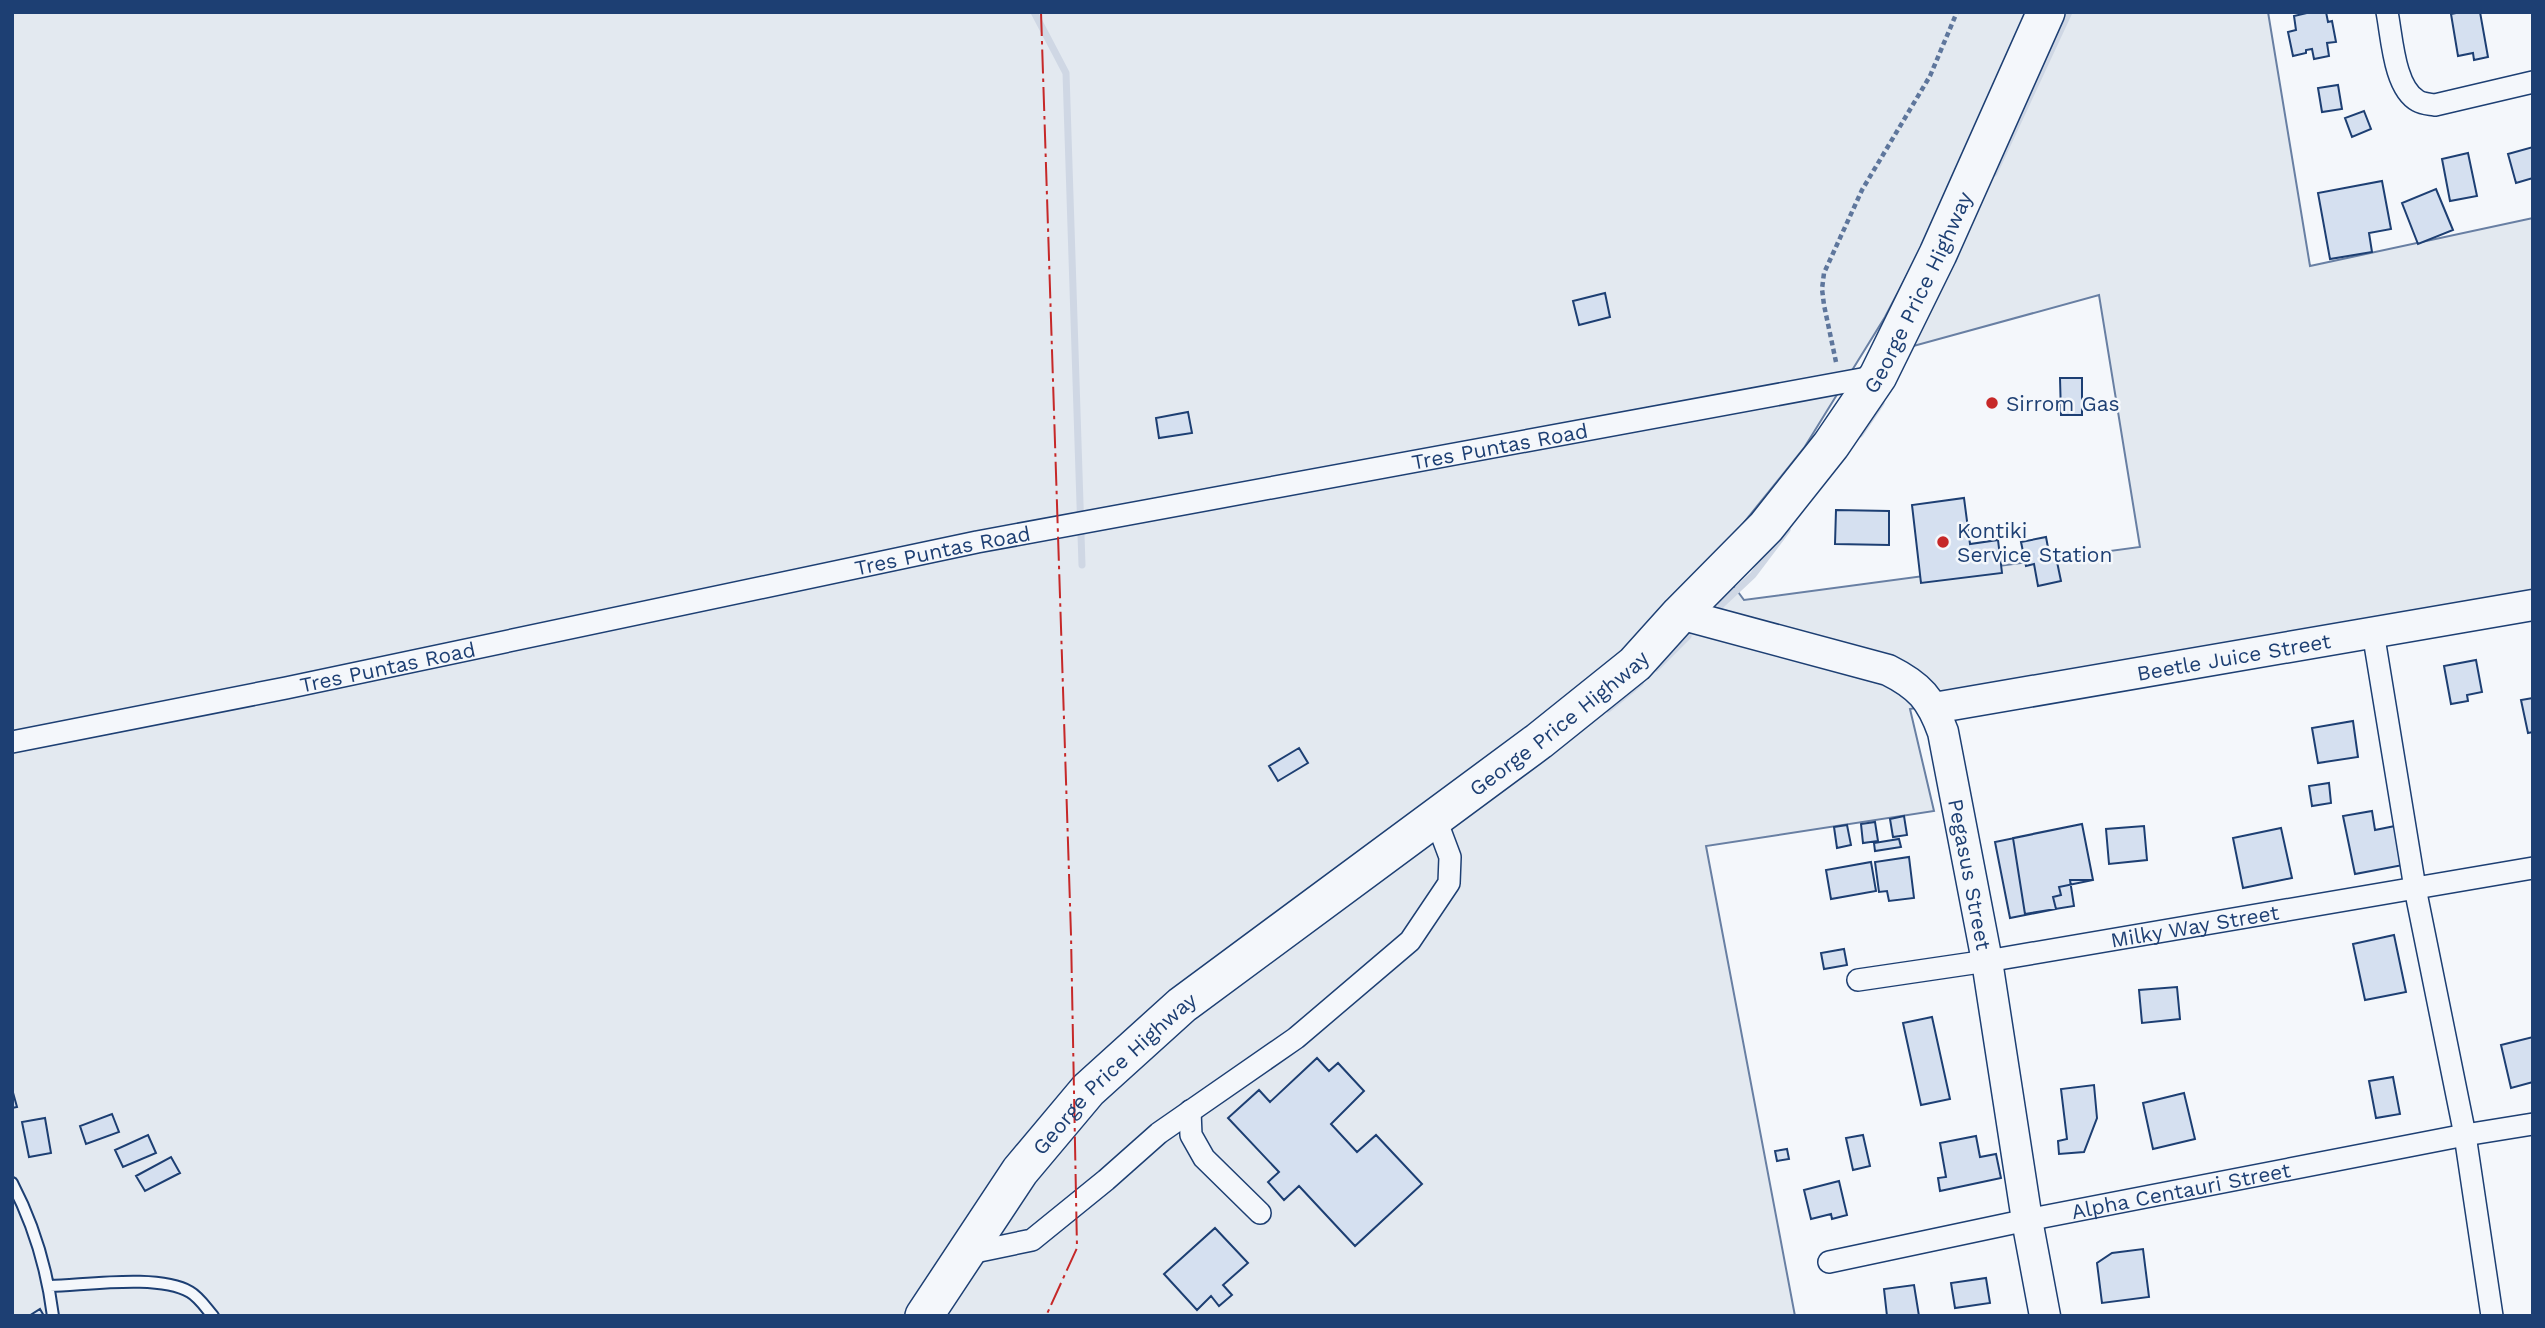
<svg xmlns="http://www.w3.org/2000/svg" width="2545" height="1328" font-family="'Work Sans',sans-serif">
	<rect width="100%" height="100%" fill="#f4f7fb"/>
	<!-- green -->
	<path fill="#e3e9f0" stroke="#687fa3" stroke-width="2" d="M12,12H2026L1927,237L1885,317L1804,448L1729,541L1730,581L1744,600L2140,547L2099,295L1899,350L2058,12H2268L2310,266L2533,218V595L1910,709L1934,811L1706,846L1795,1316H12Z"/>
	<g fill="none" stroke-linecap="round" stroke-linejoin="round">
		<!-- stream -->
		<path stroke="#cfd7e4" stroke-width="7" d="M1034,12L1066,73L1082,565
			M1994,173L2069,12
			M1860,434L1881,403
			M1721,605L1753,575L1787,530
			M1656,668L1688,636
			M1608,709L1640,683"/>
	</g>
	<!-- building -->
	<path fill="#d5e0f0" stroke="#1d3f73" stroke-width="2" d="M2311,12H2326L2328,22L2332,21L2336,42L2327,43L2329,56L2314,59L2312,49L2306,50V53L2293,56L2288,32L2296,30L2294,16Z
		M2461,12H2480L2488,57L2474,60L2473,53L2458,56L2451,14Z
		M2338,85L2342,109L2322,112L2318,88Z
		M2364,111L2371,129L2352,137L2345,118Z
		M2533,147V178L2516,183L2508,154Z
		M2468,153L2477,196L2450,201L2442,159Z
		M2382,181L2391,229L2369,233L2372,252L2330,259L2318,193Z
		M2436,189L2453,230L2418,244L2402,203Z
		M1605,293L1610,317L1579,325L1573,301Z
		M2060,378H2082V415H2061Z
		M1188,412L1192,433L1159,438L1156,418Z
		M1964,498L1970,544L1998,540L2002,573L1921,583L1912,505Z
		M1836,510L1889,511V545L1835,544Z
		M2046,537L2050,558L2056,557L2061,581L2038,586L2034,564L2026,566L2021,542Z
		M2476,660L2482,692L2467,695L2468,701L2451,704L2444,666Z
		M2533,698V732L2528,733L2521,700Z
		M2353,721L2358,757L2318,763L2312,728Z
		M1299,748L1308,763L1278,781L1269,766Z
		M2329,783L2331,803L2312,806L2309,786Z
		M2372,811L2375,830L2395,826L2403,865L2355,874L2343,816Z
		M1904,816L1907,835L1893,837L1890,819Z
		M1875,822L1878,841L1863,843L1861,824Z
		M2082,824L2093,880H2070L2074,906L2025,914L2013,838Z
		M2082,824L2093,880L2059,887L2061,895L2053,897L2056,909L2010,918L1995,842Z
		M1847,825L1851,845L1837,848L1834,827Z
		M2144,826L2147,860L2109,864L2106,829Z
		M2281,828L2292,878L2243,888L2233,838Z
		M1899,839L1901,847L1875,851L1874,843Z
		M1909,857L1914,898L1889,901L1887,891L1879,892L1875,862Z
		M1871,862L1876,891L1831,899L1826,870Z
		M2394,935L2406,992L2365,1000L2353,944Z
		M1844,949L1847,965L1824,969L1821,953Z
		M2177,987L2180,1019L2142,1023L2139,990Z
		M1932,1017L1950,1099L1921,1105L1903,1023Z
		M2533,1037V1082L2511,1088L2501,1045Z
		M1317,1058L1329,1071L1338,1063L1364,1091L1331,1124L1357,1152L1376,1135L1422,1184L1355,1246L1299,1186L1284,1200L1268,1182L1279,1172L1228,1118L1259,1090L1270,1102Z
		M2393,1077L2400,1114L2376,1118L2369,1081Z
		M2094,1085L2097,1118L2084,1152L2059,1154L2058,1141L2067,1139L2061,1089Z
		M12,1089L17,1107L12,1108Z
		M2184,1093L2195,1139L2153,1149L2143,1103Z
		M112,1114L119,1132L86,1144L80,1126Z
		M45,1118L51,1153L29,1157L22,1122Z
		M148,1135L156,1153L123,1167L115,1150Z
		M1863,1135L1870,1166L1853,1170L1846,1138Z
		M1976,1136L1980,1157L1996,1154L2001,1178L1940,1191L1938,1178L1946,1177L1940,1143Z
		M1787,1149L1789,1159L1777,1161L1775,1151Z
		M171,1157L180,1173L145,1191L136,1176Z
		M1839,1181L1847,1215L1832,1219L1831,1214L1811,1219L1804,1190Z
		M1215,1228L1248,1263L1223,1285L1232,1295L1219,1306L1211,1296L1197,1310L1164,1274Z
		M2143,1249L2149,1297L2102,1303L2097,1263L2112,1253Z
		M1986,1278L1990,1303L1955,1308L1951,1283Z
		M1914,1285L1919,1316H1887L1884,1289Z
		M40,1309L44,1316H29Z"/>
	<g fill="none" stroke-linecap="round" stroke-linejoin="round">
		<defs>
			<path id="lane" d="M12,1183C34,1225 47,1269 53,1316
				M50,1286C87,1285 159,1274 190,1292C199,1297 206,1308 213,1316"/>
			<g id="street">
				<path d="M2387,12C2392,37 2394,88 2418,101C2423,104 2430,104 2435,105L2533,82"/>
				<path d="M2373,632L2415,888L2465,1135L2492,1316"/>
				<path id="s1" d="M12,742L286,688L977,542L1878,376"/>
				<path id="s2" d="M1858,980L1987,961L2533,868"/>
				<path d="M1190,1111L1191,1135L1204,1158L1260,1213"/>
				<path d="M965,1254L1032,1240L1106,1180L1159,1133L1296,1038L1410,941L1449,883L1450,857L1435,817"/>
				<path id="s3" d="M1829,1262L2027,1220L2465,1135L2533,1124"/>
			</g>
			<g id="secondary">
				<path id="s4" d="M1680,614L1888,670C1920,686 1931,699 1943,732L1987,961L2027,1220L2045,1316"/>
				<path id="s5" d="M1934,708L2533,605"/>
			</g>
			<g id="highway">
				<path id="s6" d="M924,1316L1020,1171L1088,1090L1182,1005L1539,741L1635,664L1680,614L1766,527L1831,445L1878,376L1938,254L2046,12"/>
			</g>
		</defs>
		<!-- lane casing -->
		<use href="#lane" stroke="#1d3f73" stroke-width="14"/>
		<!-- street casing -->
		<use href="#street" stroke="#1d3f73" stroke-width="24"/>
		<!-- secondary casing -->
		<use href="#secondary" stroke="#1d3f73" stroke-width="33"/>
		<!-- highway casing -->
		<use href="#highway" stroke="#1d3f73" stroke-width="40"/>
		<!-- path -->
		<path stroke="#5e769c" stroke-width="4.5" stroke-dasharray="5 3.5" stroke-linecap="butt" d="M1836,362L1824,305L1822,289L1824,273L1862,190L1930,76L1957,12"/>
		<!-- lane -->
		<use href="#lane" stroke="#f4f7fb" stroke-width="10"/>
		<!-- street -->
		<use href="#street" stroke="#f4f7fb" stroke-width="21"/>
		<!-- secondary -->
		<use href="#secondary" stroke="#f4f7fb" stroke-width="30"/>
		<!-- highway -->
		<use href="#highway" stroke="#f4f7fb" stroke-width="37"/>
		<!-- power -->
		<path stroke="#c62828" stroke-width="2" stroke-dasharray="24 5 3.5 5" stroke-linecap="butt" d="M1041,12L1071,935L1077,1248L1046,1316"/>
	</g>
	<!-- markers -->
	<g fill="#c62828" stroke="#f4f7fb" stroke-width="2.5">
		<circle cx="1992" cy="403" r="7"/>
		<circle cx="1943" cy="542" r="7"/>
	</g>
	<g text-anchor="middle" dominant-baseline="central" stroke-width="5" stroke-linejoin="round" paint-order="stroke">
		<!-- street labels -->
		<g font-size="21" fill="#1d3f73" stroke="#f4f7fb">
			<text stroke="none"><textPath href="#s6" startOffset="1444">George Price Highway</textPath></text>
			<text stroke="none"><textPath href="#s1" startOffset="1517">Tres Puntas Road</textPath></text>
			<text stroke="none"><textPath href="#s1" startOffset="950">Tres Puntas Road</textPath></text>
			<text stroke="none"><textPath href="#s5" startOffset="304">Beetle Juice Street</textPath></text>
			<text stroke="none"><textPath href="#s1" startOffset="383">Tres Puntas Road</textPath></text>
			<text stroke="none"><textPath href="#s6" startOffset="877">George Price Highway</textPath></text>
			<text stroke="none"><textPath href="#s4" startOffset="446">Pegasus Street</textPath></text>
			<text stroke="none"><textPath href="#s2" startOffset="341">Milky Way Street</textPath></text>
			<text stroke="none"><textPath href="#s6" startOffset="310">George Price Highway</textPath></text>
			<text stroke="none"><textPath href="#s3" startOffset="359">Alpha Centauri Street</textPath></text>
		</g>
		<!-- poi labels -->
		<g font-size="21" fill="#1d3f73" stroke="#f4f7fb" text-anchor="start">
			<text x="2006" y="403">Sirrom Gas</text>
			<text x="1957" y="530">Kontiki<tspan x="1957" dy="24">Service Station</tspan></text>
		</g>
	</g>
	<!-- border -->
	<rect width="2545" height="1328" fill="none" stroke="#1d3f73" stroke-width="28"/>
</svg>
